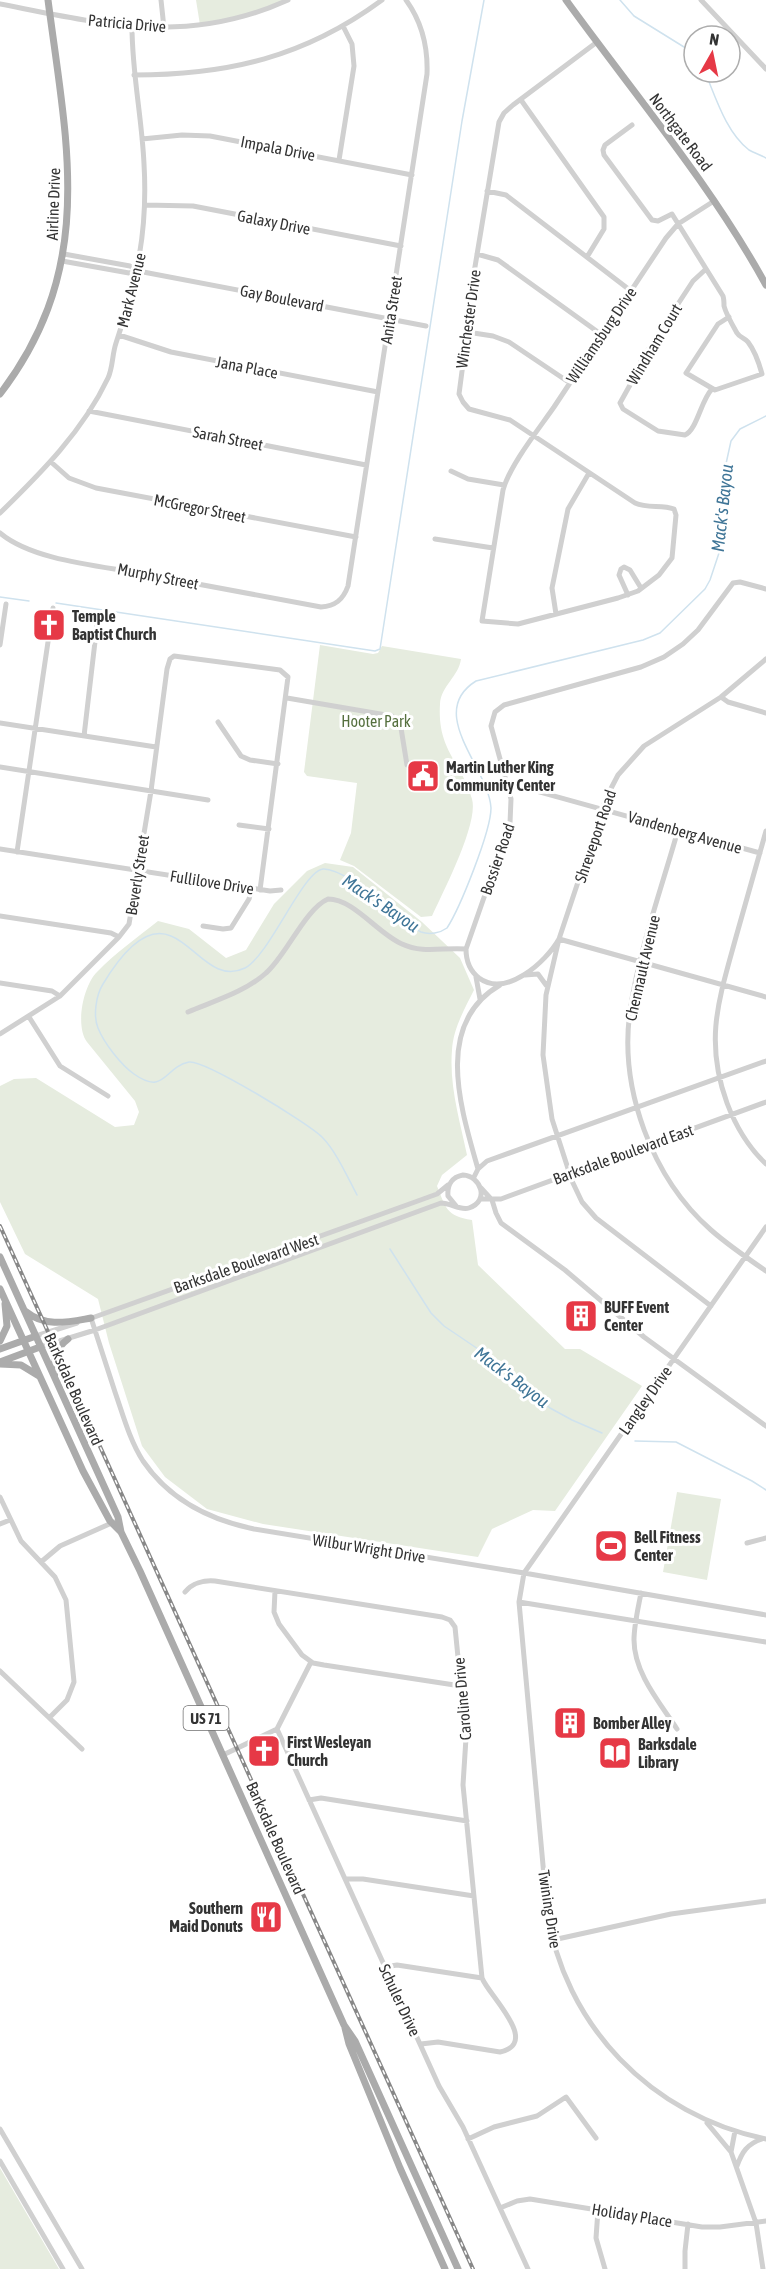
<svg xmlns="http://www.w3.org/2000/svg" width="766" height="2269" font-family="'Asap Condensed',sans-serif">
	<rect width="100%" height="100%" fill="#fff"/>
	<!-- green -->
	<path fill="#e6ecdf" d="M196,0H288L254,13L200,25Z
		M320,645L373,654L378,653L382,646L461,659C459,676 441,686 440,704C437,750 461,761 472,799C479,823 443,892 432,916L421,917L354,866L340,860L351,833L357,783L307,776L304,772Z
		M325,863L353,867L422,922L460,958L474,990C465,1008 453,1029 452,1050C449,1086 460,1121 467,1155L442,1175L437,1186C446,1208 446,1216 472,1220L478,1265L565,1349H580L642,1386L555,1511L533,1510L492,1529L478,1557L263,1524L207,1509L165,1477L142,1446L109,1343L98,1299L25,1254L0,1202V1086L14,1079L36,1078L115,1127L134,1125L139,1112L135,1101L87,1042C75,1026 83,986 97,972C115,953 138,937 158,921L189,929L226,958L246,950L274,904L307,871Z
		M677,1492L721,1499L707,1580L663,1572Z
		M0,2168L59,2269H0Z"/>
	<g fill="none" stroke-linecap="round" stroke-linejoin="round">
		<!-- stream -->
		<path stroke="#cfe2ee" stroke-width="1.5" d="M620,0L634,16L684,47L694,56
			M705,72C716,98 726,132 749,150C754,153 761,155 766,158
			M0,597L29,601
			M56,603L375,651L380,649L462,121L484,0
			M357,1195C348,1178 336,1151 322,1137C308,1123 205,1060 189,1062C164,1067 165,1096 134,1074C121,1065 104,1043 98,1028C93,1016 96,995 103,984C115,964 142,923 171,936C196,946 214,983 245,968C269,956 303,871 323,869C342,868 385,903 400,915C406,921 414,929 421,932C430,935 440,933 447,928C460,908 491,831 491,808C489,768 425,713 476,681L643,640L660,633L705,589L710,580L721,547L720,506L722,482L731,441L740,429L766,416
			M390,1249L431,1313L444,1326L481,1351L550,1408L572,1420L602,1433
			M635,1441L676,1442L752,1481L766,1490"/>
		<!-- minor -->
		<path stroke="#d0d0d0" stroke-width="5" d="M161,0L164,28
			M701,0L766,69
			M0,4C103,24 187,46 288,0
			M597,42L513,105L504,113L499,122L466,321V341L459,394L463,402L469,409L510,420L635,503C648,509 662,504 674,509L676,515L672,558L659,575L638,591L618,598L518,624L482,621L503,490C510,465 538,430 554,407C591,351 629,294 666,238L678,224L714,201
			M134,75C228,75 305,57 382,0
			M521,100L604,217V229L587,257
			M632,125L605,145L603,150L604,155L652,220L658,221L672,214L723,296C724,299 724,303 724,306C726,314 733,326 737,333C740,338 745,338 748,342C755,351 759,363 762,374L715,390L686,373L718,324L729,317
			M142,139L182,135L210,136L412,175
			M339,160L354,66L352,44L343,26
			M487,191L506,195L631,291
			M145,205L193,206L401,246
			M64,254L130,266L138,271L426,326
			M477,254L498,260L602,335
			M62,261L129,273L138,271
			M706,269L693,281L642,359L635,376L620,403L623,409L658,431L685,435C697,430 701,400 712,389
			M467,332L493,336L509,342L570,383
			M119,335L171,352L378,392
			M89,411L366,465
			M51,462L69,478L96,488L356,537
			M451,471L468,479L504,485
			M0,513C41,473 83,431 108,378C113,367 112,355 116,343C137,280 148,231 144,164C142,118 132,73 132,27
			M0,533C33,561 102,566 144,574C203,585 262,596 321,607C335,606 343,600 348,586L427,74C428,48 422,22 406,0
			M435,539L493,548
			M766,589L740,582L733,583L698,630L683,644L664,657L641,667L504,705L495,712L491,726L511,799L510,823L466,949C466,960 470,971 479,978C506,998 546,962 559,939L606,798L618,775L644,746L721,697L766,659
			M628,595L619,575L621,569L624,567L630,570L641,588
			M556,614L552,588L568,509L589,473
			M0,645L6,604
			M721,697L728,702L766,713
			M287,698L392,716L401,728L407,765
			M218,722L241,756L250,760L278,764
			M0,723L156,747
			M84,736L98,616
			M0,767L208,800
			M507,783L760,853
			M239,825L269,829
			M678,830C661,890 639,950 630,1011C619,1089 652,1178 711,1230C728,1245 747,1258 766,1271
			M766,831C756,867 746,902 736,937C719,999 704,1040 727,1103C736,1127 747,1146 766,1164
			M0,849L270,891L281,890
			M17,852L53,608
			M0,916L111,933L119,937
			M203,926L223,929L231,928L249,899L252,888
			M525,975L538,974L546,985
			M476,977L480,999
			M0,983L52,991L60,996
			M188,1012C214,1001 245,992 266,973C286,956 305,909 328,899C354,899 377,933 402,944C423,954 444,947 466,949
			M29,1017L60,1066L108,1096
			M0,1034L60,996L119,937L129,924L151,791L167,669L170,659L174,656L280,670L288,677L260,890
			M478,1169C461,1109 433,1024 500,985
			M474,1177L478,1169L487,1161L766,1061
			M481,1188L492,1200L496,1213L501,1223L565,1270L644,1337L766,1426
			M480,1199H501L766,1102
			M766,1227L524,1573L519,1602L547,1909C563,2025 652,2116 766,2139
			M711,1306L596,1218L582,1202L572,1181L552,1119L543,1055L546,995L559,939L766,997
			M91,1318C99,1343 107,1368 115,1392C123,1415 130,1441 143,1461C169,1499 210,1520 254,1529L524,1573L766,1615
			M89,1319L415,1202L437,1194L448,1185
			M36,1336L77,1323
			M40,1347L95,1330L441,1203C451,1203 460,1211 469,1208C490,1201 481,1176 463,1175C452,1177 447,1185 448,1196L457,1207
			M0,1497L21,1541L55,1577L66,1600L74,1682L67,1700L50,1717
			M0,1524L10,1520
			M747,1543L766,1538
			M41,1562L60,1546L114,1522
			M275,1591L274,1612L279,1624L302,1655L313,1663L324,1665L461,1686
			M185,1592C192,1583 204,1580 215,1581L442,1617L450,1620L455,1627L466,1738L463,1785L482,1978C489,1996 541,2043 500,2052L438,2042L421,2044
			M641,1593C638,1609 634,1625 634,1640C634,1673 660,1703 677,1729
			M519,1602L766,1642
			M0,1671L82,1749
			M277,1729L439,2086L463,2127L528,2269
			M223,1755L277,1729L311,1662
			M309,1800L321,1798L467,1821
			M346,1879H363L474,1896
			M553,1940L671,1914L766,1901
			M385,1967L397,1965L482,1978
			M707,2123L731,2152L756,2223L763,2269
			M0,2129L82,2269
			M468,2139L494,2127L537,2116L566,2097L596,2138
			M731,2152L735,2131
			M0,2161L63,2269
			M737,2166C742,2152 747,2144 762,2139
			M500,2208L517,2201L530,2199L702,2227H720L766,2221
			M598,2210L596,2238L605,2269
			M685,2269V2251L688,2224"/>
		<!-- major -->
		<path stroke="#ababab" stroke-width="7" d="M566,0C634,94 710,183 766,285
			M0,394C97,267 67,146 48,0
			M0,1257L118,1517L121,1532
			M0,1289L83,1471L110,1521L121,1532L140,1571L344,2025L355,2041L458,2269
			M25,1311C46,1328 68,1322 91,1318
			M0,1341L7,1326L5,1304
			M0,1349L36,1336
			M0,1362L40,1347
			M0,1364L21,1365L39,1376
			M55,1374C53,1359 56,1348 68,1339
			M345,2028L349,2044L400,2168L445,2269"/>
		<defs>
			<path id="rail" d="M0,1226L473,2269"/>
		</defs>
		<!-- rail casing -->
		<use href="#rail" stroke="#888" stroke-width="4"/>
		<!-- rail -->
		<use href="#rail" stroke="#fff" stroke-width="1.5" stroke-dasharray="4.5" stroke-linecap="butt"/>
	</g>
	<!-- icons -->
	<defs>
		<symbol id="church-square" viewBox="-11 -11 22 22"><rect x="-9" y="-9" width="18" height="18" rx="4" fill="#e63946" stroke="#fff"/><path d="M-1.2-6h2.4v3.5h3.3v2.4h-3.3V6h-2.4V-.1h-3.3v-2.4h3.3Z" fill="#fff"/></symbol>
		<symbol id="civic-square" viewBox="-11 -11 22 22"><rect x="-9" y="-9" width="18" height="18" rx="4" fill="#e63946" stroke="#fff"/><path d="M-.6-6.5H3V-4.5H.6V-3L4-1V1h2V6H-6V1h2V-1L-.6-3ZM-1.2 2.5V6h2.4V2.5Z" fill="#fff"/></symbol>
		<symbol id="building-square" viewBox="-11 -11 22 22"><rect x="-9" y="-9" width="18" height="18" rx="4" fill="#e63946" stroke="#fff"/><path d="M-4-6H4V6H1V3H-1V6H-4ZM-2.5-4.3h1.7v1.8h-1.7ZM.8-4.3h1.7v1.8H.8ZM-2.5-1h1.7V.8h-1.7ZM.8-1h1.7V.8H.8Z" fill="#fff"/></symbol>
		<symbol id="stadium-square" viewBox="-11 -11 22 22"><rect x="-9" y="-9" width="18" height="18" rx="4" fill="#e63946" stroke="#fff"/><path d="M0-5a6.5 5 0 1 0 0 10a6.5 5 0 1 0 0-10ZM-3.5-1.8h7v3.6h-7Z" fill="#fff"/></symbol>
		<symbol id="library-square" viewBox="-11 -11 22 22"><rect x="-9" y="-9" width="18" height="18" rx="4" fill="#e63946" stroke="#fff"/><path d="M-6-4Q-3-5.5-.7-3.5V5Q-3 3-6 4ZM6-4Q3-5.5 .7-3.5V5Q3 3 6 4Z" fill="#fff"/></symbol>
		<symbol id="restaurant-square" viewBox="-11 -11 22 22"><rect x="-9" y="-9" width="18" height="18" rx="4" fill="#e63946" stroke="#fff"/><path d="M-5-6h1v4h1v-4h1v4h1v-4h1v5L-1.5 .5V6h-2V.5L-5-1ZM5-6V6H3V1.5H1.5Q1.5-4 5-6Z" fill="#fff"/></symbol>
	</defs>
	<g fill-rule="evenodd">
		<use href="#church-square" x="30" y="606" width="38" height="38"/>
		<use href="#civic-square" x="404" y="757" width="38" height="38"/>
		<use href="#building-square" x="562" y="1297" width="38" height="38"/>
		<use href="#stadium-square" x="592" y="1527" width="38" height="38"/>
		<use href="#building-square" x="551" y="1704" width="38" height="38"/>
		<use href="#church-square" x="245" y="1732" width="38" height="38"/>
		<use href="#library-square" x="596" y="1734" width="38" height="38"/>
		<use href="#restaurant-square" x="247" y="1898" width="38" height="38"/>
	</g>
	<g text-anchor="middle" dominant-baseline="central" stroke-width="6" stroke-linejoin="round" paint-order="stroke">
		<!-- shield labels -->
		<rect fill="#fff" stroke="#707070" stroke-width="1.5" x="183.5" y="1706" width="45" height="24" rx="4.5"/>
		<g font-size="15" font-weight="bold" fill="#333">
			<text x="206" y="1718">US 71</text>
		</g>
		<!-- street labels -->
		<g font-size="16" fill="#333" stroke="#fff">
			<text transform="translate(127 23) rotate(5)">Patricia Drive</text>
			<text transform="translate(681 132) rotate(53)">Northgate Road</text>
			<text transform="translate(278 148) rotate(11)">Impala Drive</text>
			<text transform="translate(53 204) rotate(-88)">Airline Drive</text>
			<text transform="translate(274 222) rotate(11)">Galaxy Drive</text>
			<text transform="translate(131 290) rotate(-76)">Mark Avenue</text>
			<text transform="translate(282 298) rotate(11)">Gay Boulevard</text>
			<text transform="translate(391 310) rotate(-81)">Anita Street</text>
			<text transform="translate(468 319) rotate(-82)">Winchester Drive</text>
			<text transform="translate(601 335) rotate(-56)">Williamsburg Drive</text>
			<text transform="translate(654 344) rotate(-59)">Windham Court</text>
			<text transform="translate(247 367) rotate(11)">Jana Place</text>
			<text transform="translate(228 438) rotate(11)">Sarah Street</text>
			<text transform="translate(200 508) rotate(11)">McGregor Street</text>
			<text transform="translate(158 576) rotate(11)">Murphy Street</text>
			<text transform="translate(685 832) rotate(16)">Vandenberg Avenue</text>
			<text transform="translate(595 836) rotate(-71)">Shreveport Road</text>
			<text transform="translate(497 859) rotate(-71)">Bossier Road</text>
			<text transform="translate(137 875) rotate(-81)">Beverly Street</text>
			<text transform="translate(212 882) rotate(9)">Fullilove Drive</text>
			<text transform="translate(642 968) rotate(-77)">Chennault Avenue</text>
			<text transform="translate(623 1154) rotate(-20)">Barksdale Boulevard East</text>
			<text transform="translate(246 1263) rotate(-19)">Barksdale Boulevard West</text>
			<text transform="translate(74 1389) rotate(66)">Barksdale Boulevard</text>
			<text transform="translate(645 1400) rotate(-55)">Langley Drive</text>
			<text transform="translate(369 1548) rotate(9)">Wilbur Wright Drive</text>
			<text transform="translate(462 1699) rotate(-95)">Caroline Drive</text>
			<text transform="translate(276 1838) rotate(66)">Barksdale Boulevard</text>
			<text transform="translate(550 1909) rotate(81)">Twining Drive</text>
			<text transform="translate(400 2000) rotate(65)">Schuler Drive</text>
			<text transform="translate(632 2215) rotate(9)">Holiday Place</text>
		</g>
		<!-- poi labels -->
		<g font-size="16" font-weight="bold" fill="#333" stroke="#fff" text-anchor="start">
			<text x="72" y="616">Temple<tspan x="72" dy="18">Baptist Church</tspan></text>
			<text x="446" y="767">Martin Luther King<tspan x="446" dy="18">Community Center</tspan></text>
			<text x="604" y="1307">BUFF Event<tspan x="604" dy="18">Center</tspan></text>
			<text x="634" y="1537">Bell Fitness<tspan x="634" dy="18">Center</tspan></text>
			<text x="593" y="1723">Bomber Alley</text>
			<text x="287" y="1742">First Wesleyan<tspan x="287" dy="18">Church</tspan></text>
			<text x="638" y="1744">Barksdale<tspan x="638" dy="18">Library</tspan></text>
			<text x="243" y="1908" text-anchor="end">Southern<tspan x="243" dy="18">Maid Donuts</tspan></text>
		</g>
		<!-- park labels -->
		<g font-size="16" fill="#56703f" stroke="#fff">
			<text x="376" y="721">Hooter Park</text>
		</g>
		<!-- water labels -->
		<g font-size="18" font-style="italic" fill="#3f7597" stroke="#fff">
			<text transform="translate(722 508) rotate(-84)">Mack's Bayou</text>
			<text transform="translate(381 903) rotate(34)">Mack's Bayou</text>
			<text transform="translate(512 1377) rotate(37)">Mack's Bayou</text>
		</g>
	</g>
	<!-- north arrow -->
	<g transform="translate(712 54) rotate(9)"><circle r="28" fill="#ffffff" stroke="#adadad" stroke-width="1.5"/>
	<path d="M0-4.5L10 22L0 15L-10 22Z" fill="#e63946"/>
	<text y="-9" font-size="16" font-weight="bold" text-anchor="middle" fill="#333333">N</text>
	</g>
</svg>
